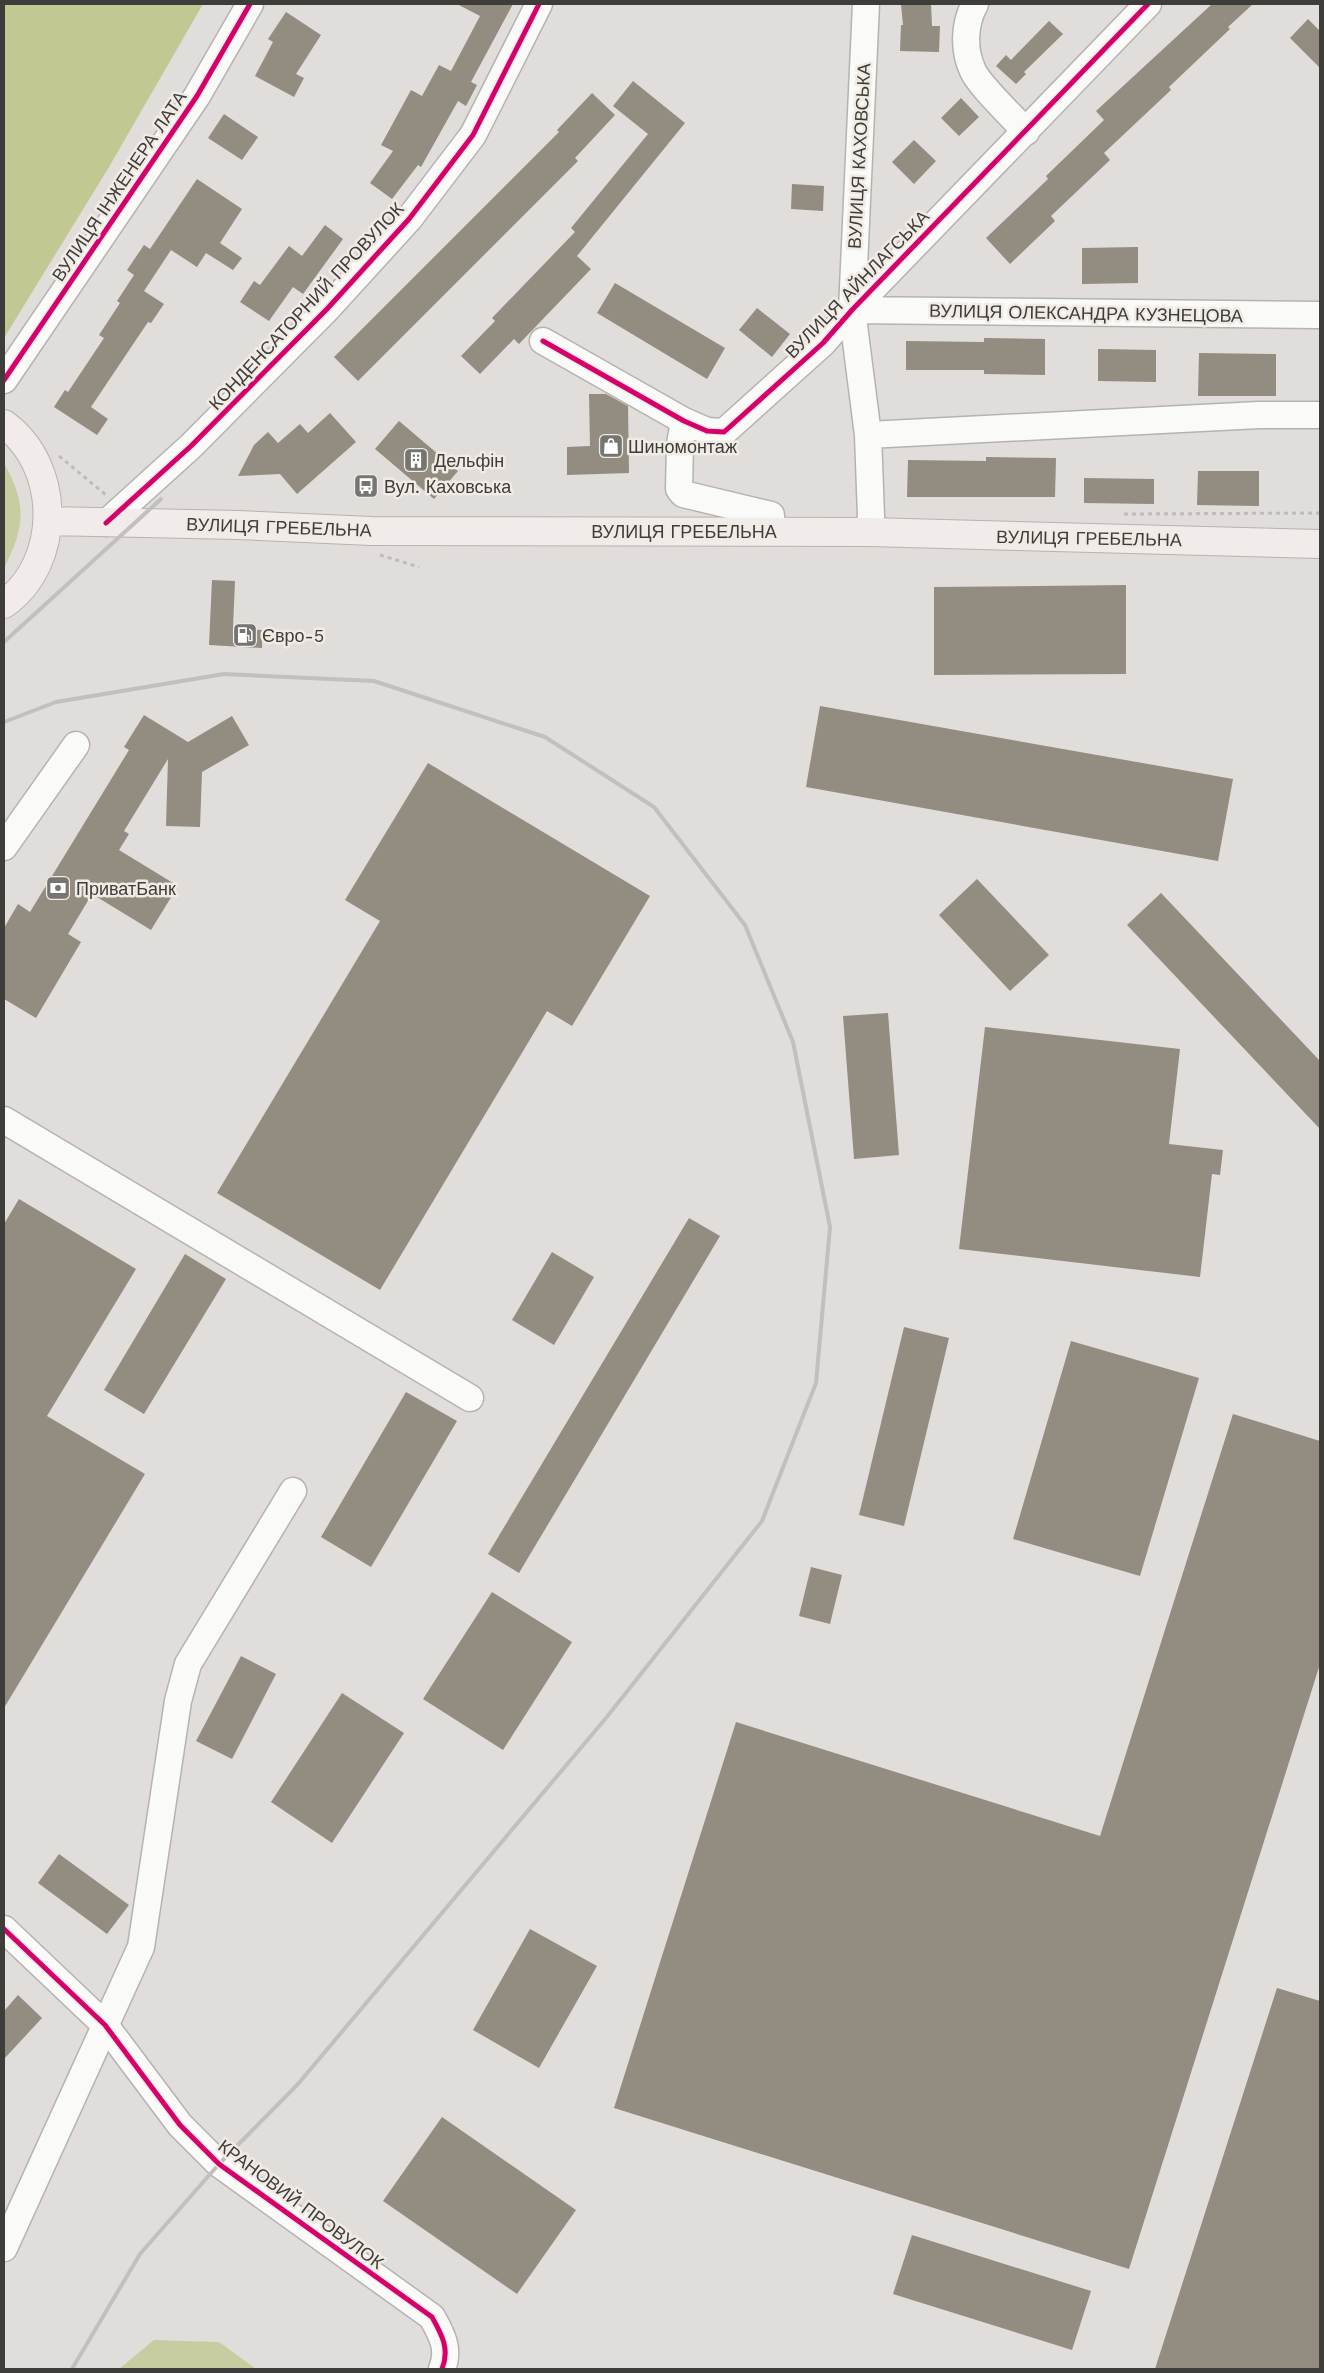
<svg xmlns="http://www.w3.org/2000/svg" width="1324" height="2373" font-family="'Work Sans',sans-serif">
	<rect width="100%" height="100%" fill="#e0ddda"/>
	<!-- green -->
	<path fill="#c8cca1" d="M4,463C27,504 25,527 4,568Z
		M154,2340L219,2342L256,2369H119Z"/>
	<!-- forest -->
	<path fill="#c3c893" d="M4,4H203L109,167L4,338Z"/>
	<!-- building -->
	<path fill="#928c81" d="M457,4H513L471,82L477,85L466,106L458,101L421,167L418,165L392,199L370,183L393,151L381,145L411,90L422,96L439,65L451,71L480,16Z
		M901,4H931L932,26H940L939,52L900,51L901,25H903Z
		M1212,4H1253L1228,27L1230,29L1169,87L1171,90L1104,153L1110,160L1051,216L1055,221L1010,264L986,238L1048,179L1046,176L1104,120L1096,111Z
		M286,12L321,35L296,74L304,78L294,97L255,76L273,42L268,39Z
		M1308,19L1320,31V68L1290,38Z
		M1049,21L1063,34L1024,72L1026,74L1016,84L996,66L1006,55L1011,60Z
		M633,81L685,123L577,256L591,269L519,344L514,339L480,374L461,356L495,321L492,318L575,232L571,228L648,134L613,106Z
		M592,93L615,115L575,158L578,161L358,381L334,357L559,132L557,130Z
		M961,98L979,117L959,136L941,118Z
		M224,114L258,137L242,160L208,138Z
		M914,140L936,161L914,184L892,162Z
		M197,179L242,209L220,243L242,258L233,270L206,253L197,267L171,250L144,291L164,304L151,323L148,322L91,407L108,419L97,435L54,407L65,390L68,392L104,338L99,335L120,303L117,301L134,275L127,270L144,245L150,249Z
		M792,184L824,186L823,211L791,209Z
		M325,225L343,239L303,294L293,287L269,321L240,302L254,281L260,285L289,246L302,256Z
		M1138,247V283L1082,284V248Z
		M615,283L725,348L707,379L597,313Z
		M757,308L790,334L772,357L739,330Z
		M984,338L1045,339V375L984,374V370H906V341L984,342Z
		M1098,349L1156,350V382L1098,381Z
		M1199,353L1276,354V396H1198Z
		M589,394H606L628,406L629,473L567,475V447L590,446Z
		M330,413L356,442L297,494L280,474L238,476L254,445L268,432L278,443L300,424L308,433Z
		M399,421L458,471L434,499L375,449Z
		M986,457L1056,458L1055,497H907L908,460L986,461Z
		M1198,471H1259V506L1197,505Z
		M1084,478L1154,479V504L1084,503Z
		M212,580L235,581L233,628L262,630V648L209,645Z
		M1126,585V674L934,675V587Z
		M820,706L1233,779L1218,861L806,787Z
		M144,715L188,742L232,716L249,745L202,772L200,827L166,826L168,759L124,831L129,834L119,850L178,886L151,930L92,894L68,934L81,942L36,1018L4,999V928L18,904L30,912L129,750L124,747Z
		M428,763L650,896L572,1026L547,1011L380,1290L217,1193L380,921L345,900Z
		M977,879L1049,955L1010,991L939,915Z
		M1161,893L1320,1061V1129L1127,925Z
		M888,1013L899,1155L854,1159L843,1016Z
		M985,1027L1180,1049L1169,1144L1223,1150L1220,1175L1212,1174L1200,1277L959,1249Z
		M19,1199L136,1269L47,1416L145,1474L4,1708V1224Z
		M689,1218L720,1236L519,1573L488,1554Z
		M552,1252L594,1277L554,1345L512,1320Z
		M185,1254L226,1279L144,1414L104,1390Z
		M904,1327L949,1338L904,1526L859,1515Z
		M1071,1341L1199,1378L1140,1576L1013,1539Z
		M406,1392L457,1421L371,1567L321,1537Z
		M1233,1414L1320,1441V1664L1129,2269L614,2108L736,1722L1100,1836Z
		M811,1567L842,1575L830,1624L799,1616Z
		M492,1592L572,1642L503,1750L423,1699Z
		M241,1656L276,1674L232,1759L196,1741Z
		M342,1693L404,1733L332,1843L271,1802Z
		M59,1854L129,1905L107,1934L38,1883Z
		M530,1929L597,1966L539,2068L473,2030Z
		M1277,1988L1320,2001V2369H1155Z
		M18,1995L42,2018L4,2059V2011Z
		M442,2117L576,2210L517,2294L383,2201Z
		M912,2235L1091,2291L1072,2350L893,2294Z"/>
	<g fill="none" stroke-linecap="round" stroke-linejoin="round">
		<defs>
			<path id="minor" d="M866,4L852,310L868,435L871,516L869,532
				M975,4C964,24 963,50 973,71C979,85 1014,118 1026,132
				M852,310L1320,315
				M543,341L684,421L707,431L724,432L823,343L852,310L1148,4
				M4,380L197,96L250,4
				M684,421L680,444L679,489L683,494L771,515V531
				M868,435L1259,415H1320
				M106,523L191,446L327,309L409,219L473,135L539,4
				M4,847L76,745
				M4,1120L470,1398
				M4,1929L105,2025L180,2125L219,2164L432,2317C442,2335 450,2349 442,2369
				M4,2248L141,1947L178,1701L188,1664L293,1491"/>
			<path id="major" d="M4,424C62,466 62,563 4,604
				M48,521L237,525L371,531L869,532L1320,544"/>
		</defs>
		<!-- minor casing -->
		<use href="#minor" stroke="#b5b3b0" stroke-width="29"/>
		<!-- major casing -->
		<use href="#major" stroke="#bcb1af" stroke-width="30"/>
		<!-- path -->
		<path stroke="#bebcbb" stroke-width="3" stroke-dasharray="4 4" stroke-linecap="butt" d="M59,456L106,495
			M1124,514L1320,513
			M380,555L419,567"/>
		<!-- minor -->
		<use href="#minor" stroke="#fafaf9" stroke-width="26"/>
		<!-- major -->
		<use href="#major" stroke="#f1ebea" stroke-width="28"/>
		<!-- rail -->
		<path stroke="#c1c0bf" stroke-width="4" d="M4,642L161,499
			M4,722L56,702L224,674L374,681L545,737L654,807L745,925L793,1042L830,1227L816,1383L762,1521L606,1718L298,2084L219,2164L140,2254L72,2369"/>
		<defs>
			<path id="cycleway" d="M543,341L684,421L707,431L724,432L823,343L852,310L1148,4
				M4,380L197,96L250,4
				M106,523L191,446L327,309L409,219L473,135L539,4
				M4,1929L105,2025L180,2125L219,2164L432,2317C442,2335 450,2349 442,2369"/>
		</defs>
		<!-- cycleway casing -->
		<use href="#cycleway" stroke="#f0ebe4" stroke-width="8"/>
		<!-- cycleway -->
		<use href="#cycleway" stroke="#d6006c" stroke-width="5"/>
	</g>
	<!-- icons -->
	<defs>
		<symbol id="shop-square" viewBox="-11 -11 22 22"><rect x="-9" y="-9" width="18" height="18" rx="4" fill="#777572" stroke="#f0ebe4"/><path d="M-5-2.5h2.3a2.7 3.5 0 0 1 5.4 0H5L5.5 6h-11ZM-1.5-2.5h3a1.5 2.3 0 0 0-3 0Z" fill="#fff"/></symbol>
		<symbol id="building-square" viewBox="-11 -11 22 22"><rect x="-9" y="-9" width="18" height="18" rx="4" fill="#777572" stroke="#f0ebe4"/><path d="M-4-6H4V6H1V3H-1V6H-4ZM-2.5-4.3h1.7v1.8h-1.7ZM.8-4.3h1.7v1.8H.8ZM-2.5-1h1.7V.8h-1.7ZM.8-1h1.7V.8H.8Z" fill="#fff"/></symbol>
		<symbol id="bus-square" viewBox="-11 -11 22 22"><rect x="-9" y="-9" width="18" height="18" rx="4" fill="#777572" stroke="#f0ebe4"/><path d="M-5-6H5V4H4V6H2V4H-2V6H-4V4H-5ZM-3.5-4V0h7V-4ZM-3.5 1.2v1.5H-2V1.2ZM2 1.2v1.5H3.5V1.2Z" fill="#fff"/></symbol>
		<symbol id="fuel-square" viewBox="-11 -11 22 22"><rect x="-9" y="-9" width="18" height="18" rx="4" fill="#777572" stroke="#f0ebe4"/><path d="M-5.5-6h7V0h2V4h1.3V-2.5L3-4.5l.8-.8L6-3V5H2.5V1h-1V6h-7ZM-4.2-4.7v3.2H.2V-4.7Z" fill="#fff"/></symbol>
		<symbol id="bank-square" viewBox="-11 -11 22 22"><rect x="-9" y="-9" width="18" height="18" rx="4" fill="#777572" stroke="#f0ebe4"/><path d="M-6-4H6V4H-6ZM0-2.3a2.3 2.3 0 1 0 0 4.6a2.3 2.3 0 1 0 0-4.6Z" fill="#fff"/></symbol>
	</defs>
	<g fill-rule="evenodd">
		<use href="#shop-square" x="597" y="432" width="28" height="28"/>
		<use href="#building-square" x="402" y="446" width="28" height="28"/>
		<use href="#bus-square" x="352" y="472" width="28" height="28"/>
		<use href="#fuel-square" x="231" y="621" width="28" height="28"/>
		<use href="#bank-square" x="44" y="874" width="28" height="28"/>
	</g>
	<g text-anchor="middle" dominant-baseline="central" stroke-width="5" stroke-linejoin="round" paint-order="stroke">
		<!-- street labels -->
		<g font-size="18" fill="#3f3d3a" stroke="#f0ebe4">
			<text transform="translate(859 156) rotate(-87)">ВУЛИЦЯ КАХОВСЬКА</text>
			<text transform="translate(119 186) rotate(-56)">ВУЛИЦЯ ІНЖЕНЕРА ЛАТА</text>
			<text transform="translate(857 284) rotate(-46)">ВУЛИЦЯ АЙНЛАГСЬКА</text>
			<text transform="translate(306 306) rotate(-47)">КОНДЕНСАТОРНИЙ ПРОВУЛОК</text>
			<text transform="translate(1086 313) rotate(1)">ВУЛИЦЯ ОЛЕКСАНДРА КУЗНЕЦОВА</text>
			<text transform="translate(279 527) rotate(2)">ВУЛИЦЯ ГРЕБЕЛЬНА</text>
			<text x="684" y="531">ВУЛИЦЯ ГРЕБЕЛЬНА</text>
			<text transform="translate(1089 538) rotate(1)">ВУЛИЦЯ ГРЕБЕЛЬНА</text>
			<text transform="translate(301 2204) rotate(37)">КРАНОВИЙ ПРОВУЛОК</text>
		</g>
		<!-- poi labels -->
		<g font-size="18" fill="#3f3d3a" stroke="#f0ebe4" text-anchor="start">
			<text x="628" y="446">Шиномонтаж</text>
			<text x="434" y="460">Дельфін</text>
			<text x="384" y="486">Вул. Каховська</text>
			<text x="262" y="635">Євро-5</text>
			<text x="76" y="888">ПриватБанк</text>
		</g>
	</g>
	<!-- border -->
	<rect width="1324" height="2373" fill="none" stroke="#3f3d3a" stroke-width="10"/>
</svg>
